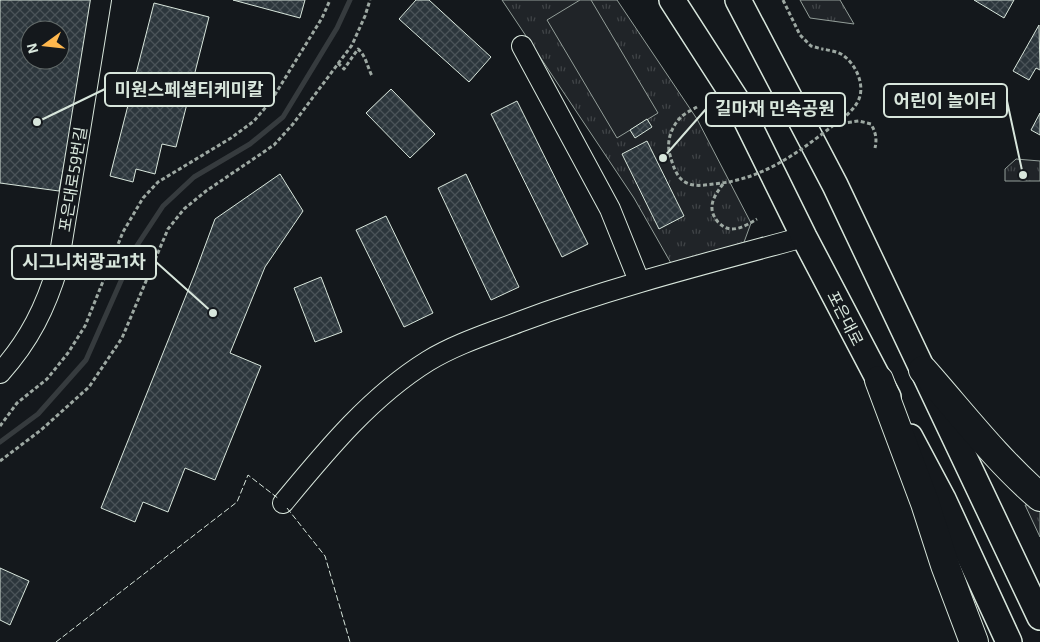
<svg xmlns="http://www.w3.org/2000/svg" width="1040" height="642" font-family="'Exo 2','Noto Sans KR',sans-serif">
	<defs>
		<pattern id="grass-tufts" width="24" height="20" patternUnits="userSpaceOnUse" patternTransform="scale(1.25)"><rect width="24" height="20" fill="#202428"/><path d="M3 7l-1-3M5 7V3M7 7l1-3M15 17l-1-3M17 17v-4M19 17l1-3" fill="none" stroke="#404447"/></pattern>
		<pattern id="building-cross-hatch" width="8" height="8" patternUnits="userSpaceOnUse" patternTransform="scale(1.25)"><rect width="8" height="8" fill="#2c363c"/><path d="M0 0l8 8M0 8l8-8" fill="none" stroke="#4a5358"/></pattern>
	</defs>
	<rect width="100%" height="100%" fill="#14181c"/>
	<!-- grass -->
	<path fill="url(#grass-tufts)" stroke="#939e99" d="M502,0H617L697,119L751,223L743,245L672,265L634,198Z
		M800,0H840L854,24L810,18Z
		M1016,159L1040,161V181H1005V169Z
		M1032,504L1040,511V537L1025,505Z"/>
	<!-- pitch -->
	<path fill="#202428" stroke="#939e99" d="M580,0H591L658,113L617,138L547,20Z"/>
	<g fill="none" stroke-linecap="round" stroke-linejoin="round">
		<!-- stream -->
		<path stroke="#363b3e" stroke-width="5" d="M0,442L38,414L86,360L136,247L163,206L194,177L250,144L283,117L337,28L350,0"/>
	</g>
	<!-- building -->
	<path fill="url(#building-cross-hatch)" stroke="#d8e6dc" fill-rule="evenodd" d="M0,0H97L59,191L0,183ZM30,30H60V60H30Z
		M233,0H305L300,18Z
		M416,0H429L491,57L469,82L399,19Z
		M974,0H1014L1004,18Z
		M154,3L209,17L176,147L162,144L155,174L136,169L133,182L110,176Z
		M1039,25L1040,70L1036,68L1029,80L1013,71Z
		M391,89L435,134L410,158L366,113Z
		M517,101L588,244L562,257L491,114Z
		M1040,113V135L1031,130Z
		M647,119L652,127L635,138L630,130Z
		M647,141L684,216L659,229L622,154Z
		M280,174L303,211L265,267L230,353L261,366L215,480L185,468L168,512L143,502L135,522L101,508L195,273L215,219Z
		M466,174L519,287L491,300L438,188Z
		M386,216L433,313L404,327L356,230Z
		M321,277L342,332L315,342L294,288Z
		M0,568L29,581L10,625L0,620Z"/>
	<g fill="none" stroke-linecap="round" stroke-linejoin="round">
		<defs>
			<path id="minor" d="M522,46L610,209L639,281
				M0,373C29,341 46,307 58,266L101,0
				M283,503C326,451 370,397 428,361C456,344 488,334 519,322C612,287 708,263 804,237"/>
			<path id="major" d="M672,0L737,101L804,237L888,397
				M738,0L835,185L1040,617
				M910,437L943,499L1009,642"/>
			<path id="highway" d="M923,370C961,413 997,460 1040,497
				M879,380L925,503L945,565L974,642"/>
		</defs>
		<!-- minor casing -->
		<use href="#minor" stroke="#d8e6dc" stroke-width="22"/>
		<!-- major casing -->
		<use href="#major" stroke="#d8e6dc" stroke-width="28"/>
		<!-- highway casing -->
		<use href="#highway" stroke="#d8e6dc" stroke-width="30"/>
		<!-- path -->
		<path stroke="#9da8a2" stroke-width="3" stroke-dasharray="4 2.5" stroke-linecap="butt" d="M783,0L800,35L811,46L822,49
			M338,63L344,69L358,49C366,56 367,66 372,76
			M835,124L859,121L871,124C876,133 877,139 875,148
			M723,184C714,196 706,208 718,222C722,226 726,229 732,229C741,229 750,223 757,219
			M0,426L17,403L47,379L68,353L85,326L123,232L143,198L158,182L231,138L254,121L271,101L322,18L330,0
			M0,461L41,430L89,387L122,338L168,229L184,209L206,191L274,145L293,124L352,45L365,16L370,0"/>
		<!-- minor -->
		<use href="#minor" stroke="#14181c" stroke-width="20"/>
		<!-- major -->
		<use href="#major" stroke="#14181c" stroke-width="25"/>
		<!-- highway -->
		<use href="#highway" stroke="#14181c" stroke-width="28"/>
		<!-- path-bridge -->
		<path stroke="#9da8a2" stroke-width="3" stroke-dasharray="4 2.5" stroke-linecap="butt" d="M697,107C692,110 685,113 681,117C671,127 666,142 670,155C673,166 677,179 687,183C695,187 705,185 714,184C758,180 791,158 826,131C836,123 850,115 857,103C867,87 856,63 841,54C835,51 828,50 822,49"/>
		<!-- fence -->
		<path stroke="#d8e6dc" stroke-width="1" stroke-dasharray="6 2.5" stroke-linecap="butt" d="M287,508L325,556L350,642
			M56,642L237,502L248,475L279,499"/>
	</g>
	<g text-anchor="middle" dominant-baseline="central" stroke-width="4" stroke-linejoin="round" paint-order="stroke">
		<!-- street labels -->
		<g font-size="16" fill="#d8e6dc" stroke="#14181c">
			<text transform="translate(72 179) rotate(-81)">포은대로59번길</text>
			<text transform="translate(846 318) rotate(63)">포은대로</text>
		</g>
	</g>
	<!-- callouts -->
	<path fill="none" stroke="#d8e6dc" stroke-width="2" d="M37 122L105 89M1023 175L1007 101M663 158L706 109M213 313L156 262"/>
	<g fill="#d8e6dc" stroke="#14181c" stroke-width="2">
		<circle cx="37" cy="122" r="5"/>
		<circle cx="1023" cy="175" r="5"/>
		<circle cx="663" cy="158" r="5"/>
		<circle cx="213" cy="313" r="5"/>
	</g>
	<g fill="#14181c" stroke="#d8e6dc" stroke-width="2">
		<rect x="105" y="73" width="169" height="33" rx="5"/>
		<rect x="884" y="84" width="123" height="33" rx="5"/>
		<rect x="706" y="93" width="139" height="33" rx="5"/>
		<rect x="12" y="246" width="144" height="33" rx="5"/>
	</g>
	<g font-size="18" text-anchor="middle" font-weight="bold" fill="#d8e6dc">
		<text x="189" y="96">미원스페셜티케미칼</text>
		<text x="945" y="107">어린이 놀이터</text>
		<text x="775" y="115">길마재 민속공원</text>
		<text x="84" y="268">시그니처광교1차</text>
	</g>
	<!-- north arrow -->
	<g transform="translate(45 45) rotate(255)"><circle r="24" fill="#14181c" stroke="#626a69"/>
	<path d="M0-4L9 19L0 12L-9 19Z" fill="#ffb74d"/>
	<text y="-8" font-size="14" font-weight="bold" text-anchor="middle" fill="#d8e6dc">N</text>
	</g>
</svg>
